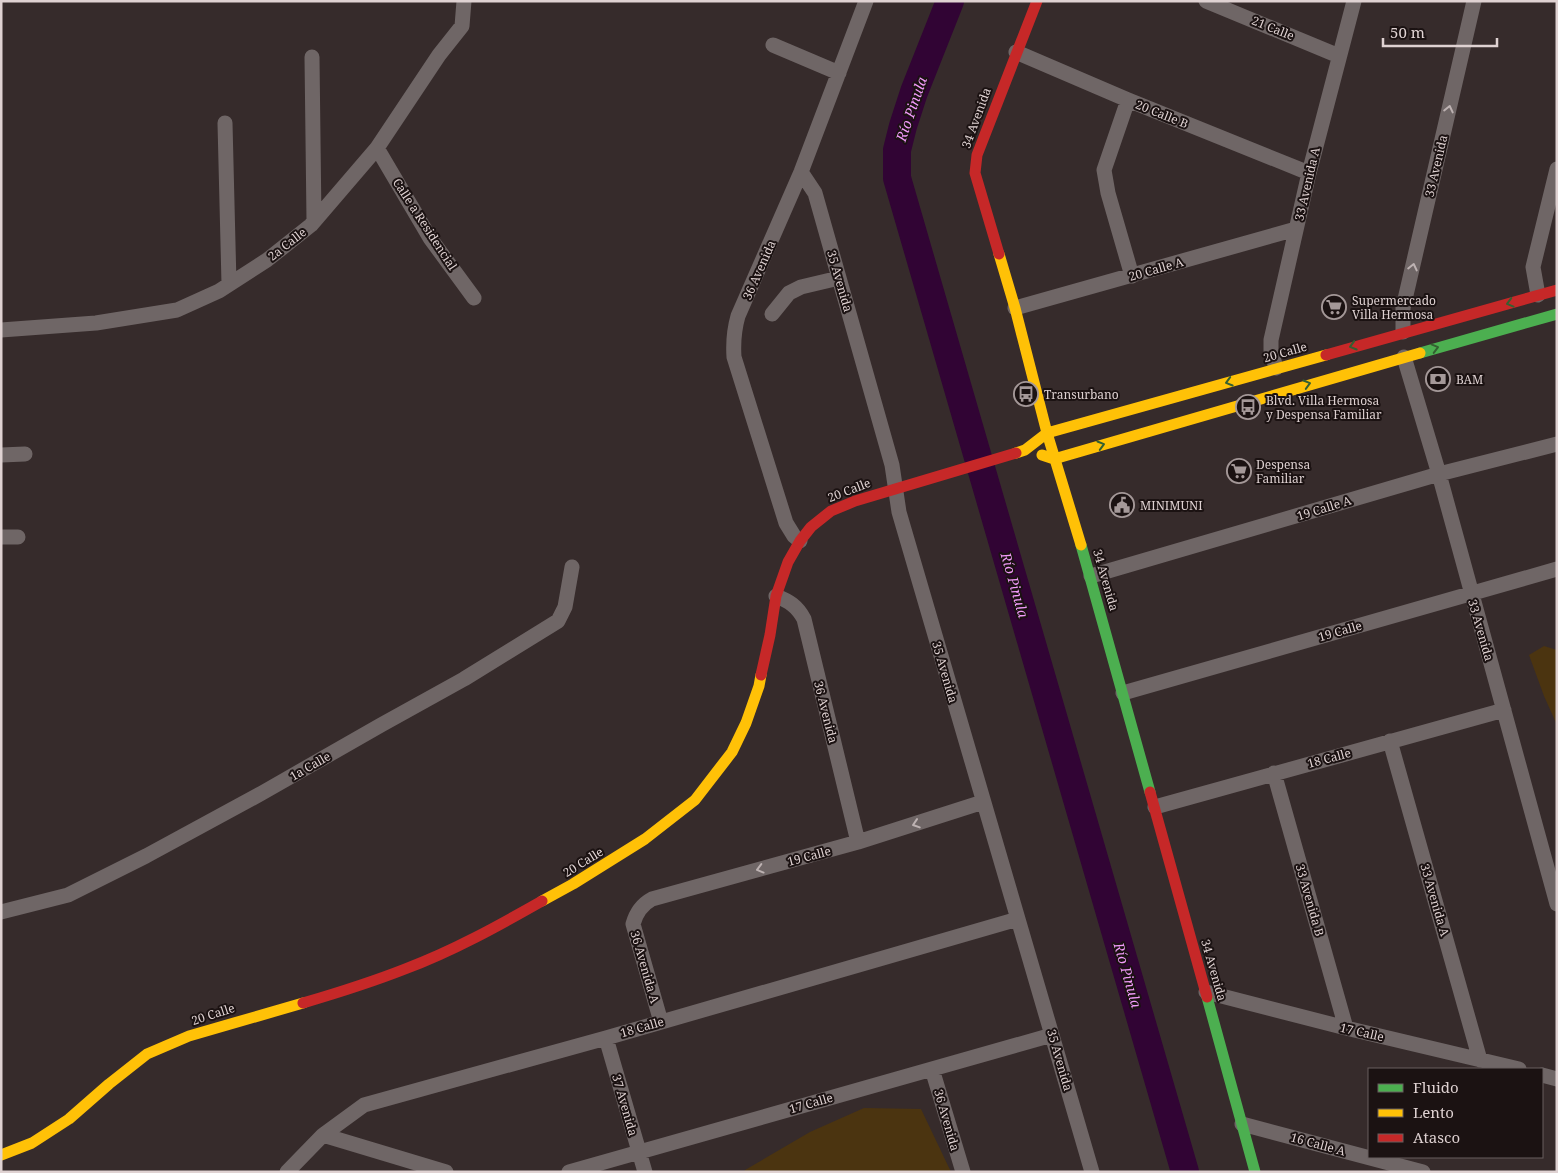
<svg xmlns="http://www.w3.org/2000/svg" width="1558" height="1173" font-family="'Noto Serif',serif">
	<rect width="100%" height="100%" fill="#362b2b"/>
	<!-- green -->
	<path fill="#4b3410" d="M1544,646L1557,650V725L1544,696L1529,655Z
		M864,1108L921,1109L951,1172H744L745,1170L810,1132Z"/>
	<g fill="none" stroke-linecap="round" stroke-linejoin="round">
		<!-- river -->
		<path stroke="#310434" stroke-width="28" d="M950,1L914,92L903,126L897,150V178L1185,1172"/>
		<!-- street -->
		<path stroke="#6f6666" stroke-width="15" d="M1206,1L1339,56
			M773,45L839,73
			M1016,52L1128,100L1309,173
			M312,57L314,221
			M1128,100L1104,170L1108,193L1132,276
			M225,123L229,284
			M377,148L430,238L474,298
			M801,172L815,193L892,465L899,512L1092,1172
			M1538,295L1533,267L1557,169
			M1015,308L1296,229
			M772,314L789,293L801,287L839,278
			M1,330L96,323L177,310L219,291L267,260L311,225L377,148L439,55L462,26L464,1
			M1403,332V308L1474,1
			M1404,357L1439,474L1557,904
			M1276,368L1271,350V340L1309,173L1354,1
			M1,455L25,454
			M1,537H18
			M800,541L794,536L786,523L734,357C733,342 734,330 738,316L801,172L866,1
			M1091,576L1439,474L1557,444
			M776,596C789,601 797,606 804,619L858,842
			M1123,693L1557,569
			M1390,741L1480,1060
			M1274,773L1346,1028
			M1155,807L1504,710
			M1,912L68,895L146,856L262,793L381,725L464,679L558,621L565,607L572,567
			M1206,992L1346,1028L1519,1069
			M661,1022L633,924C636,913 641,905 652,899L858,842L983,802
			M606,1038L645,1172
			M932,1069L963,1172
			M1542,1075L1557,1079
			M1242,1124L1423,1172
			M323,1135L446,1172
			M287,1172L323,1135L364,1105L606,1038L1018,919
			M569,1172L1052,1035"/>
		<!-- fast -->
		<path stroke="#4caf50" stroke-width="11" d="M1420,353L1557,314
			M1081,545L1150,792
			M1207,997L1255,1172"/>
		<!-- slow -->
		<path stroke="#ffc107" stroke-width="11" d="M999,254L1015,308L1047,433L1081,545
			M1016,453L1025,450L1047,433L1326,355
			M1042,455L1054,459L1420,353
			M542,901L573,884L645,839L695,800L732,752L746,723L759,686L761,675
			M1,1155L32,1143L69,1119L109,1084L147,1054L189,1036L303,1003"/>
		<!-- jam -->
		<path stroke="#c62828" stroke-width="11" d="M999,254L975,173L977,155L1037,1
			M1326,355L1557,290
			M761,675L770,635L776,596L788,562L800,541L811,527L831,511L855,501L1016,453
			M1150,792L1207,997
			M303,1003C337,993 372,982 405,969C453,951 498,926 542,901"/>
	</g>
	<!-- one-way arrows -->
	<defs><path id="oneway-chevron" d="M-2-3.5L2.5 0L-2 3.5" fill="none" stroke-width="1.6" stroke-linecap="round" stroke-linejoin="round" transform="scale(1.25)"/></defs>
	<g stroke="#bdb2b2">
		<use href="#oneway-chevron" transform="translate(1449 109) rotate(-77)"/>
		<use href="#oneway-chevron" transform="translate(1413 267) rotate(-77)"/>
		<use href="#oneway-chevron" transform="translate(916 824) rotate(162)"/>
		<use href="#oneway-chevron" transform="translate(760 869) rotate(165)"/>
	</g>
	<g stroke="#346031">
		<use href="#oneway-chevron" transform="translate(1510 303) rotate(165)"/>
		<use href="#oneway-chevron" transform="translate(1353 346) rotate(164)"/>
		<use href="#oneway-chevron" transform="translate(1435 348) rotate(-15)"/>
		<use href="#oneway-chevron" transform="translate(1229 382) rotate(164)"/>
		<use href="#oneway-chevron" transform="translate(1307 384) rotate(-16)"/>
		<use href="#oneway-chevron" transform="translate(1101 445) rotate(-16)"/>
	</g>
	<!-- icons -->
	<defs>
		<symbol id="supermarket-ring" viewBox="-11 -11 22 22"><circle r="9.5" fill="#1b1212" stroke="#a49898" stroke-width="1.5"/><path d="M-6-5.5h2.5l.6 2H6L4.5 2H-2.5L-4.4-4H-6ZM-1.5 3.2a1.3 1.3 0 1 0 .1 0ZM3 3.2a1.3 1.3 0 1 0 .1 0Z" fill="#a49898"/></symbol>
		<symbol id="bank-ring" viewBox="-11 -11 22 22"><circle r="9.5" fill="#1b1212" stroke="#a49898" stroke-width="1.5"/><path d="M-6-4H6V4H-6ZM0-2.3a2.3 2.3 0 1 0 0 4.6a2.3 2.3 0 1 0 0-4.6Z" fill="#a49898"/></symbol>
		<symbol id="bus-ring" viewBox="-11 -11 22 22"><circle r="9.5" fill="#1b1212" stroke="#a49898" stroke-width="1.5"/><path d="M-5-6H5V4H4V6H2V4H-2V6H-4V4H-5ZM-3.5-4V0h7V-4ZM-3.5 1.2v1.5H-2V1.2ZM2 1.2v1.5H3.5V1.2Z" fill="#a49898"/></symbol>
		<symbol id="civic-ring" viewBox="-11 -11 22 22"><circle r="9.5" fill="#1b1212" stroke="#a49898" stroke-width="1.5"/><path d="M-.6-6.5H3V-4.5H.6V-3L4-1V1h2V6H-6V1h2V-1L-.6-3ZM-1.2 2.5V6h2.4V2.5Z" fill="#a49898"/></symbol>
	</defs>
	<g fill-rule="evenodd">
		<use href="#supermarket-ring" x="1320" y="293" width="28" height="28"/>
		<use href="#bank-ring" x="1424" y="365" width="28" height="28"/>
		<use href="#bus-ring" x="1012" y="380" width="28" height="28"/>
		<use href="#bus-ring" x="1234" y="393" width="28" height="28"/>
		<use href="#supermarket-ring" x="1225" y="457" width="28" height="28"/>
		<use href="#civic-ring" x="1108" y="491" width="28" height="28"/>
	</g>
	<g text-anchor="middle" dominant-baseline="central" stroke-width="4" stroke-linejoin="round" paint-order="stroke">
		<!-- street labels -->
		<g font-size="12" fill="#dfd2d2" stroke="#1b1212">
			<text transform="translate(1273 28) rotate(22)">21 Calle</text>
			<text transform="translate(1162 114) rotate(22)">20 Calle B</text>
			<text transform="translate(976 118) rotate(-70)">34 Avenida</text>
			<text transform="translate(1436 166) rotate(-77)">33 Avenida</text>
			<text transform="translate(1307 184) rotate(-77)">33 Avenida A</text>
			<text transform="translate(425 224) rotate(57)">Calle a Residencial</text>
			<text transform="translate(287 244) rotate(-38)">2a Calle</text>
			<text transform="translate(1156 269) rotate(-16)">20 Calle A</text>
			<text transform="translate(759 270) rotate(-66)">36 Avenida</text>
			<text transform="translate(840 281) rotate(74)">35 Avenida</text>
			<text transform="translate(1285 352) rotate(-16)">20 Calle</text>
			<text transform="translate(849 490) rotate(-21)">20 Calle</text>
			<text transform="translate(1324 508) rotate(-17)">19 Calle A</text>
			<text transform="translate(1106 580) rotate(74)">34 Avenida</text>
			<text transform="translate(1481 630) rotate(74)">33 Avenida</text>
			<text transform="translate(1340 631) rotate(-16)">19 Calle</text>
			<text transform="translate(945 672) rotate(74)">35 Avenida</text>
			<text transform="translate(826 712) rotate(76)">36 Avenida</text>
			<text transform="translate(1329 758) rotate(-15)">18 Calle</text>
			<text transform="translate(310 766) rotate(-30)">1a Calle</text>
			<text transform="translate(809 856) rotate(-15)">19 Calle</text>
			<text transform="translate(583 862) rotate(-32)">20 Calle</text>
			<text transform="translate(1310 900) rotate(74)">33 Avenida B</text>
			<text transform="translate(1435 900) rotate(74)">33 Avenida A</text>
			<text transform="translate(645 967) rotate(74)">36 Avenida A</text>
			<text transform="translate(1214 970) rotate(74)">34 Avenida</text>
			<text transform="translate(213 1014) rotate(-18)">20 Calle</text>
			<text transform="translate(642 1027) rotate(-16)">18 Calle</text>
			<text transform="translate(1362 1032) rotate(13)">17 Calle</text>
			<text transform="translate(1060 1060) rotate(74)">35 Avenida</text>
			<text transform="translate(811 1103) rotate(-16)">17 Calle</text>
			<text transform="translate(625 1105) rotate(74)">37 Avenida</text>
			<text transform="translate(947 1120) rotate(74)">36 Avenida</text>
			<text transform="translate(1318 1144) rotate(15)">16 Calle A</text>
		</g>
		<!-- poi labels -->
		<g font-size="12" fill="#dfd2d2" stroke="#1b1212" text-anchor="start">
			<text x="1352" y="300">Supermercado<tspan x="1352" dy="14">Villa Hermosa</tspan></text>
			<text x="1456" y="379">BAM</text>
			<text x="1044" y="394">Transurbano</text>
			<text x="1266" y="400">Blvd. Villa Hermosa<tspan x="1266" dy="14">y Despensa Familiar</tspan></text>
			<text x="1256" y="464">Despensa<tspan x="1256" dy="14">Familiar</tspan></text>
			<text x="1140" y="505">MINIMUNI</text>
		</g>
		<!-- water labels -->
		<g font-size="14" font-style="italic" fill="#f29bfa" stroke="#1b1212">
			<text transform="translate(911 109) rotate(-71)">Río Pinula</text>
			<text transform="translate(1015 585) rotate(74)">Río Pinula</text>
			<text transform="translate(1128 975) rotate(74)">Río Pinula</text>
		</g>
	</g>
	<!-- border -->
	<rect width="1558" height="1173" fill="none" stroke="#dfd2d2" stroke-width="5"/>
	<!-- legend -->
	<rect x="1368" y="1068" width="175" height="90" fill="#1b1212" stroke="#695f5f"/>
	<rect x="1378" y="1084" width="25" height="8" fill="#4caf50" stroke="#695f5f"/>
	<text x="1413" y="1093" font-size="15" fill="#dfd2d2">Fluido</text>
	<rect x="1378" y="1109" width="25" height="8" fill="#ffc107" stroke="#695f5f"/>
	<text x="1413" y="1118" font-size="15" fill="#dfd2d2">Lento</text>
	<rect x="1378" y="1134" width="25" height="8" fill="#c62828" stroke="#695f5f"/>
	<text x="1413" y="1143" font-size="15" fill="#dfd2d2">Atasco</text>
	<!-- scale -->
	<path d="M1383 38v8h114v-8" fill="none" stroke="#dfd2d2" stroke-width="2.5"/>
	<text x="1390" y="38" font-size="15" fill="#dfd2d2" stroke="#1b1212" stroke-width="4" paint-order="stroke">50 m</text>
</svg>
